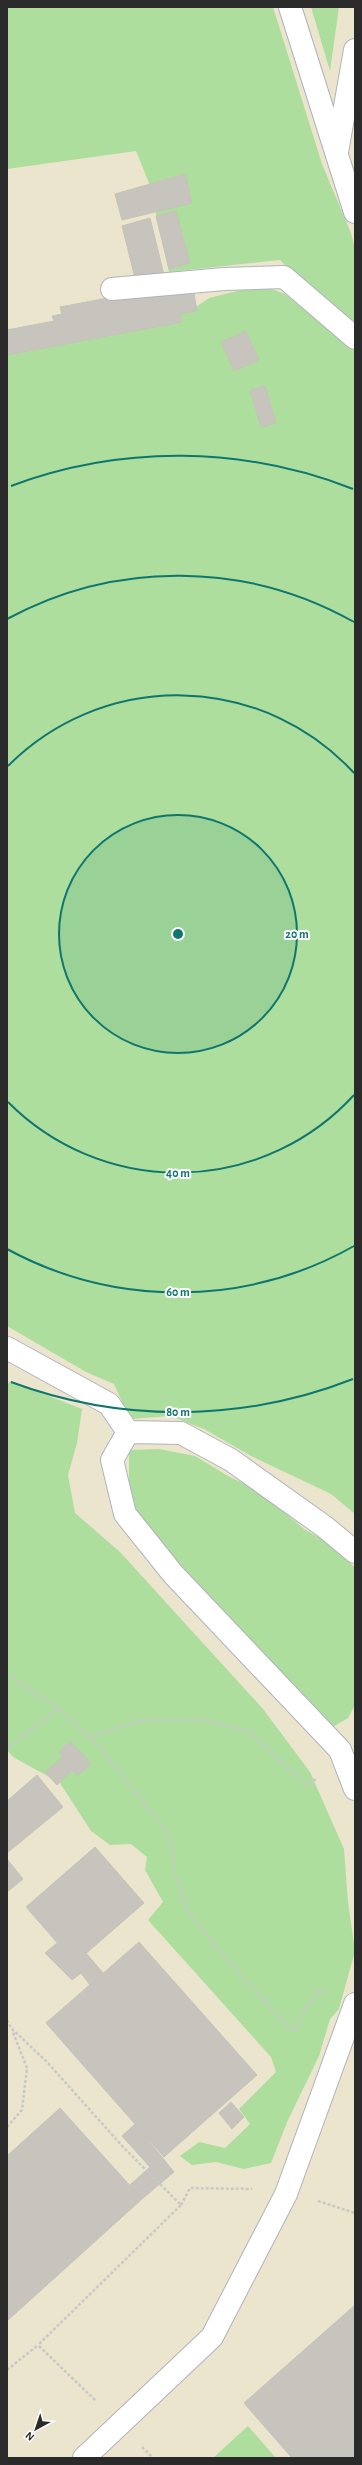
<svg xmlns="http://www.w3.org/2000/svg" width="362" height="2465" font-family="'Alegreya Sans',sans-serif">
	<rect width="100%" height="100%" fill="#ebe7de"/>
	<!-- education -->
	<path fill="#ebe5ce" d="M7,7H355V2458H7Z"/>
	<!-- green -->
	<path fill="#aede9e" d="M7,7H273L322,164L351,233L355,249V327L310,290L280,260L169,272L149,183L136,151L7,169Z
		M311,7H339L330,71Z
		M261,285L285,294L355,351V1514L331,1494L253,1457L204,1429L170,1416L130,1419L114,1384L86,1372L7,1326V329L77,326L145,327L190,311L209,298Z
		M11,1381L82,1409L77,1443L68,1475L75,1513L120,1552L263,1709L310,1772L344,1849L348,1902L355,1951L339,2009L330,2019L319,2056L288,2120L271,2163L244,2169L216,2162L192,2165L180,2156L199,2142L225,2148L250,2124L239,2109L276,2072L271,2057L148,1920L163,1902L145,1870L147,1857L131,1844L110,1845L91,1831L60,1783L13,1757L7,1750V1384Z
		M159,1449L195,1456L228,1476L259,1491L304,1529L337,1548L355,1568V1705L348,1718L331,1728L308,1699L274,1669L231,1623L138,1518L129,1482V1450Z
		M248,2426L276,2458H213Z"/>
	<!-- building -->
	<path fill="#c7c3bd" stroke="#c6c3b7" d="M185,174L192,203L122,220L115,194Z
		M176,211L190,263L169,269L156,216Z
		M150,218L165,279L137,286L122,226Z
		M192,282L197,311L180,314L182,322L7,355V330L54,321L52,316L62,314L60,307Z
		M246,331L259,360L234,371L221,342Z
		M265,386L276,423L261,427L250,390Z
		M70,1741L91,1764L78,1775L72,1770L57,1785L45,1772L63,1757L59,1752Z
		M37,1775L63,1807L7,1853V1801Z
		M95,1847L144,1903L75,1963L26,1907Z
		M7,1859L23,1879L7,1892Z
		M139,1942L257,2075L164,2157L46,2023Z
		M57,1943L75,1963L86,1953L103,1973L90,1985L81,1973L72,1980L45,1953Z
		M231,2102L244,2117L232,2129L219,2113Z
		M60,2108L142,2199L7,2321V2156Z
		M135,2124L174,2172L142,2199L130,2185L150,2167L122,2136Z
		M355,2305V2458H292L244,2403Z"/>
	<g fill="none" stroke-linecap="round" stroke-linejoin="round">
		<defs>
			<path id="minor" d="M290,7L355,212
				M337,152L355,50
				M112,289L224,279L284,277L355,338
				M7,1348L109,1404L128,1432
				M355,1552L325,1527L231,1460L181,1433L128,1432L112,1460L125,1514L173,1574L340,1750L355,1789
				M84,2458L212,2337L286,2194L355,2004"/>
		</defs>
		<!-- minor casing -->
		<use href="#minor" stroke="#b1b2bd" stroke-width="24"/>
		<!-- path -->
		<path stroke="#c8c8c8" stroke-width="2.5" stroke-dasharray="3 2" stroke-linecap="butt" d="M7,1674L59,1709L100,1747L170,1836L175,1874L188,1912L234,1968L294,2032L305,2010L318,1990L326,1992
			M90,1737L142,1720H203L249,1731L306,1785L316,1779
			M7,1748L59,1709
			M7,2020L11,2028L47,2062L124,2148L181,2205L38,2345
			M7,2127L22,2110L27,2068L12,2030
			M318,2201L355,2213
			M181,2205L190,2188L252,2189
			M39,2346L96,2401
			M7,2370L38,2345
			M142,2447L153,2458"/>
		<!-- minor -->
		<use href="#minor" stroke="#fff" stroke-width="22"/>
	</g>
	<!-- distance rings -->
	<circle cx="178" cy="934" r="119" fill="#0f766e" fill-opacity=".12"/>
	<g fill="none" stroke="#0f766e" stroke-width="2">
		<circle cx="178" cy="934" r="119"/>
		<path d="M354 1095A239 239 0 0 1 8 1102M8 766A239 239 0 0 1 354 773"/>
		<path d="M354 1246A358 358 0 0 1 7 1249M7 619A358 358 0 0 1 354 622"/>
		<path d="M353 1379A478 478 0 0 1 11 1382M11 486A478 478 0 0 1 353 489"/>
	</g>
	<circle cx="178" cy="934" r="6" fill="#0f766e" stroke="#fff" stroke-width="2"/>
	<g font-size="12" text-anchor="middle" font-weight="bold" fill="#0f766e" stroke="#fff" stroke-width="4" stroke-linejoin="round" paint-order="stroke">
		<text x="297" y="938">20 m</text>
		<text x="178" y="1177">40 m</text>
		<text x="178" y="1296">60 m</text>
		<text x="178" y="1416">80 m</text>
	</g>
	<!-- border -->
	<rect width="362" height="2465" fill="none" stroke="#2a2a2a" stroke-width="16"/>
	<!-- north arrow -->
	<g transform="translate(36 2429) rotate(220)" stroke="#ffffff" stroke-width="3" paint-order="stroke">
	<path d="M0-3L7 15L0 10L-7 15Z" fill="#2a2a2a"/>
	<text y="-6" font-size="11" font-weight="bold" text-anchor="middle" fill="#2a2a2a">N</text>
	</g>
</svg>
